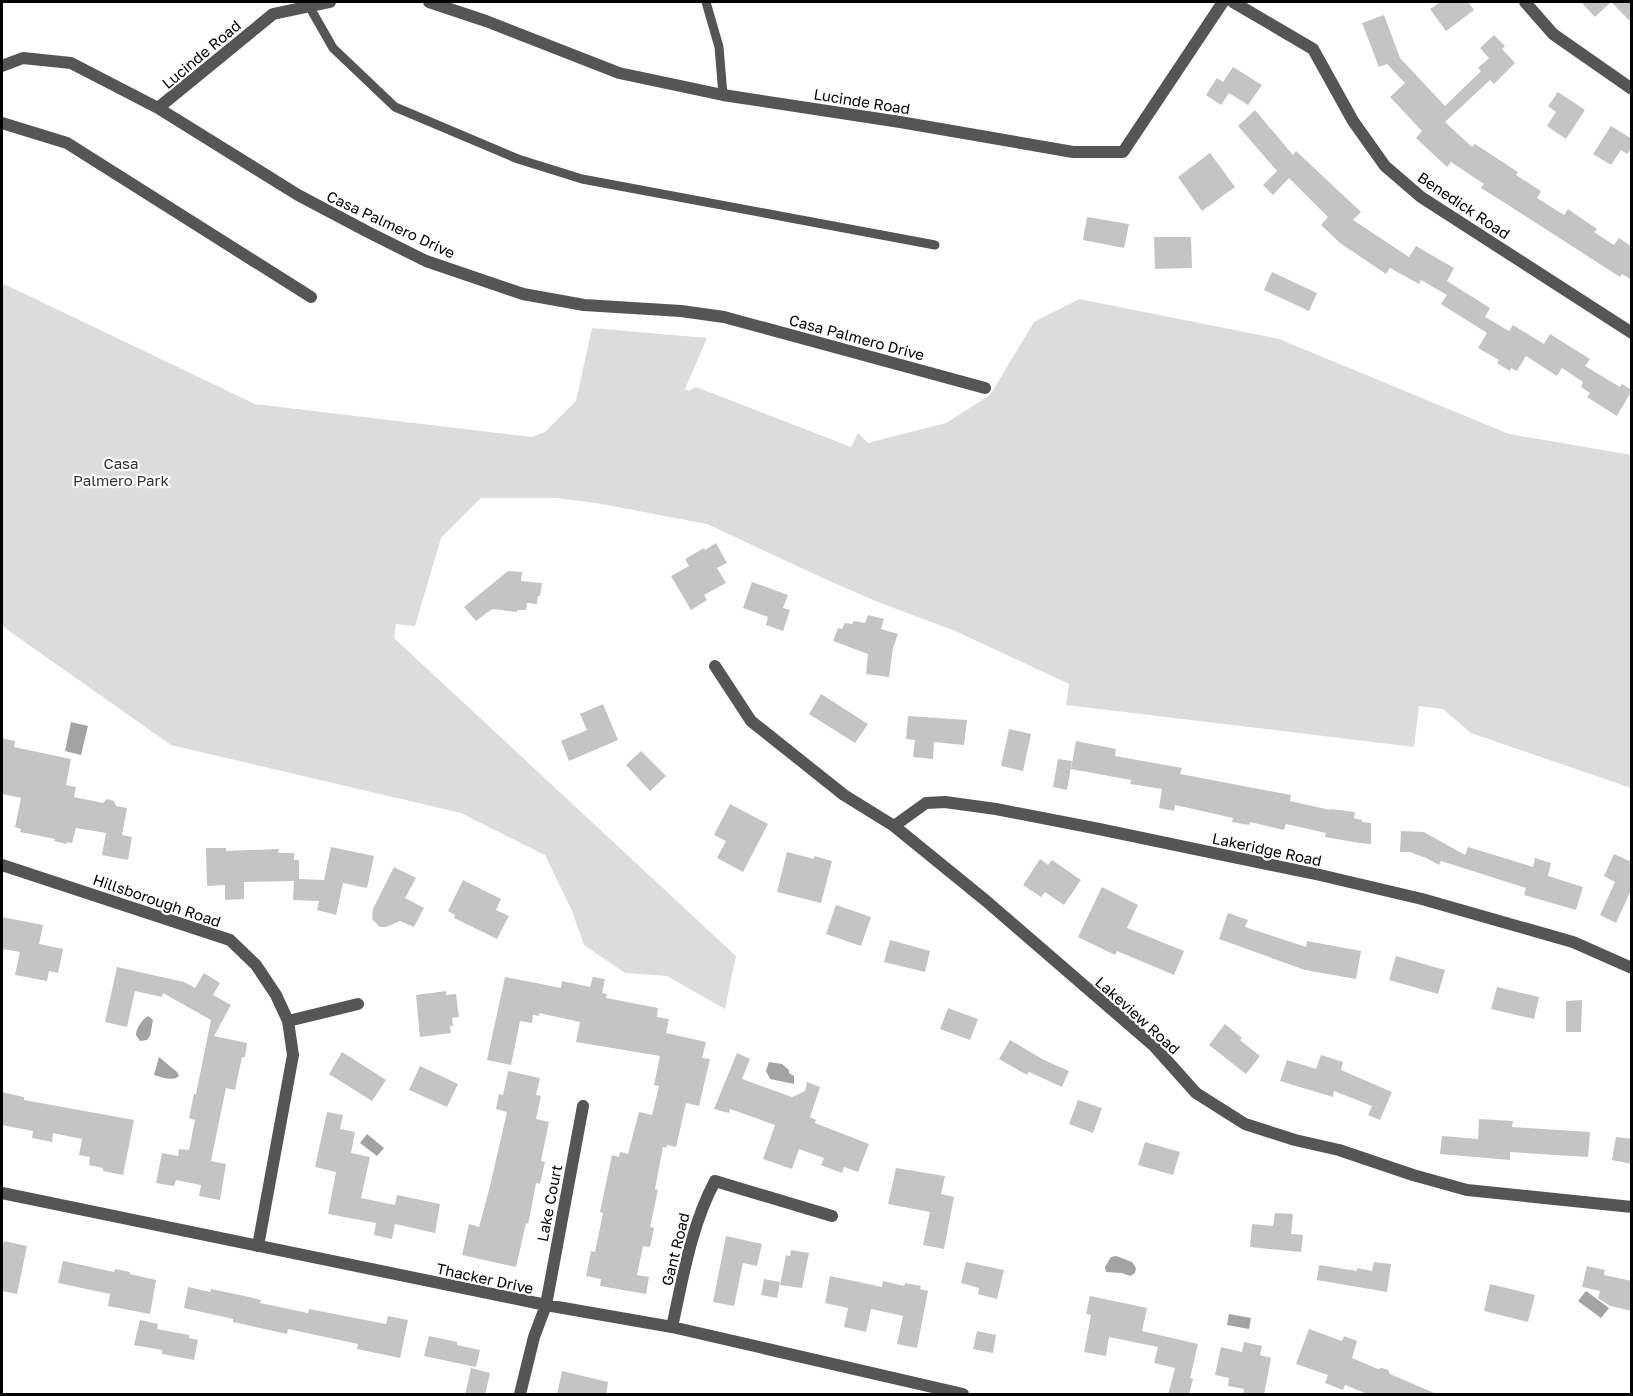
<svg xmlns="http://www.w3.org/2000/svg" width="1633" height="1396" font-family="'Golos Text',sans-serif">
	<rect width="100%" height="100%" fill="#fff"/>
	<!-- green -->
	<path fill="#dcdcdc" d="M2,283L255,404L532,437L545,432L576,401L592,328L707,338L685,389L689,391L696,387L851,447L858,433L868,443L946,423L990,395L1034,322L1079,299L1279,339L1509,434L1631,455V788L1471,733L1443,709L1419,706L1414,747L1066,705L1069,684L955,631L878,602L827,580L707,524L596,503L556,498H481L441,538L415,626L396,624L394,638L736,956L725,1009L667,976L625,973L584,945L572,911L545,855L461,813L171,745L2,626Z"/>
	<!-- water -->
	<path fill="#a3a3a3" d="M71,722L88,726L81,755L65,751Z
		M148,1016L153,1020L150,1036L147,1040L140,1041L136,1035C136,1029 142,1019 148,1016Z
		M159,1057L177,1072L179,1076C173,1082 162,1077 154,1075Z
		M769,1062L782,1064L789,1070V1073L794,1076V1084L770,1079L766,1071Z
		M367,1134L384,1148L377,1156L360,1143Z
		M1116,1256L1132,1262L1136,1268L1135,1273L1130,1276L1122,1273L1106,1272L1105,1267L1111,1257Z
		M1586,1291L1609,1308L1601,1318L1578,1301Z
		M1229,1314L1251,1318L1249,1329L1227,1325Z"/>
	<!-- building -->
	<path fill="#c4c4c4" d="M1440,2H1468L1474,10L1446,31L1430,9Z
		M1581,2H1632V23L1611,2L1595,17Z
		M1384,15L1400,58L1445,106L1481,71L1478,68L1489,58L1480,48L1494,35L1505,46L1502,49L1515,63L1494,84L1490,80L1445,122L1472,147L1475,144L1518,172L1516,175L1541,191L1537,198L1564,215L1568,209L1597,229L1594,232L1614,245L1619,238L1632,247V280L1622,274L1620,277L1505,203L1481,188L1484,184L1451,162L1447,167L1416,138L1422,131L1390,97L1405,83L1387,64L1379,67L1362,23Z
		M1233,67L1262,85L1248,105L1229,93L1221,105L1206,95L1217,78L1223,82Z
		M1558,92L1585,110L1566,139L1547,126L1556,112L1548,106Z
		M1255,110L1293,155L1296,151L1361,212L1353,220L1409,257L1416,246L1454,268L1447,281L1490,308L1485,317L1509,331L1513,325L1544,344L1550,334L1590,359L1585,366L1620,387L1622,384L1632,390L1617,416L1587,397L1590,393L1581,387L1583,382L1562,368L1557,376L1526,356L1517,371L1511,368L1510,371L1497,363L1499,360L1478,348L1487,333L1441,304L1447,295L1421,280L1419,284L1390,268L1386,274L1340,243L1321,225L1328,217L1289,178L1273,195L1263,185L1277,171L1238,126Z
		M1611,126L1632,139V148L1627,154L1621,150L1611,165L1593,154Z
		M1210,153L1235,187L1202,211L1178,177Z
		M1087,217L1129,224L1124,248L1083,240Z
		M1154,237H1191L1192,268L1155,269Z
		M1272,272L1317,293L1309,311L1264,290Z
		M716,543L727,563L717,568L726,583L704,595L707,600L691,610L671,576L689,566L685,559L704,548L705,550Z
		M508,571L522,572L521,581L542,583L540,596H538L537,604L527,603L526,610H517V612L492,609L476,621L464,607Z
		M752,582L788,595L783,608L790,610L783,631L766,625L768,617L743,608Z
		M868,615L884,619L881,629L898,634L893,648L889,677L866,674L868,654L833,641L838,628L842,629L845,623L852,624L854,621L865,623Z
		M821,694L868,724L855,743L809,714Z
		M603,704L618,740L569,761L561,741L587,730L580,714Z
		M908,716L967,720L964,745L934,742L933,759L913,757L915,740L906,739Z
		M1009,729L1031,734L1023,771L1001,766Z
		M2,738L15,741L14,747L71,759L66,785L76,787L74,797L103,803L107,799L114,801L116,806L127,808L122,835L132,837L128,860L102,855L106,833L76,828L72,843L67,842V844L54,841L55,839L20,832L21,829L15,827L21,798L2,794Z
		M1076,741L1116,749L1115,756L1182,768L1180,774L1291,795L1290,801L1330,810L1331,809L1355,812L1354,818L1362,820V822L1371,823V844L1359,843L1325,837L1326,833L1286,824L1284,830L1250,822L1249,825L1232,822L1233,818L1175,805L1174,811L1159,808L1162,789L1130,784L1131,780L1071,769Z
		M641,751L666,776L650,791L626,765Z
		M1058,759L1072,761L1067,790L1053,787Z
		M730,804L768,824L743,872L717,858L726,841L714,835Z
		M1401,831L1424,832L1465,855L1468,847L1533,867L1535,858L1551,863L1548,876L1583,887L1576,910L1524,895L1526,888L1441,861L1439,865L1426,858L1410,852H1400Z
		M331,847L374,856L367,888L343,883L336,915L317,910L319,901L293,900L294,881L244,882V899L225,900V885L207,886L206,848H226V851L279,849L278,853H294V860H299V879L324,880Z
		M787,852L814,859V856L832,861L821,903L777,892Z
		M1614,854L1632,862V888L1616,923L1600,915L1615,882L1604,876Z
		M1040,859L1048,865L1052,860L1081,880L1064,905L1045,892L1041,897L1023,885Z
		M394,867L416,878L405,898L424,908L414,927L400,921L386,927H380L372,919L373,909Z
		M463,880L501,899L496,910L509,916L497,939L454,918L455,915L448,911Z
		M1102,887L1138,905L1127,928L1184,951L1174,975L1117,951L1115,955L1078,937Z
		M836,905L871,917L861,946L826,934Z
		M1228,913L1248,920L1245,927L1306,947L1307,941L1361,951L1356,979L1305,970L1219,939Z
		M2,917L43,925L39,944L63,949L58,973L49,971L47,981L15,975L20,952L2,949Z
		M890,940L930,951L925,972L884,962Z
		M1396,956L1445,970L1438,994L1389,980Z
		M117,967L184,982L195,988L204,973L220,983L213,995L231,1005L214,1036L247,1043L245,1057H242L235,1090L226,1088L211,1161L226,1164L220,1200L199,1196L201,1185L176,1180L174,1186L156,1183L162,1153L178,1156L179,1149L189,1150L195,1120L189,1118L194,1094H196L211,1020L163,993L162,997L135,991L127,1027L105,1022Z
		M505,977L561,988L562,981L590,987L593,977L605,979L602,993L607,994L606,998L658,1008L657,1017L669,1019L666,1033L706,1042L702,1058L710,1059L699,1106L686,1103L676,1147L667,1145L666,1148L663,1147L655,1189L658,1190L650,1227L654,1228L650,1247L643,1246L637,1275L649,1277L646,1294L600,1286L601,1279L586,1276L591,1251L595,1252L603,1213L600,1212L612,1155L619,1157L620,1152L628,1154L639,1112L652,1115L659,1086L654,1085L660,1056L576,1042L580,1022L539,1013V1016L533,1015L532,1023L520,1021L511,1065L487,1060Z
		M1497,987L1539,997L1534,1019L1491,1009Z
		M446,991V995L456,994L459,1017L452,1018L453,1026H450L451,1033L420,1037L416,995Z
		M1582,1000L1581,1032H1566V1001Z
		M948,1008L978,1019L970,1040L940,1029Z
		M1225,1024L1242,1038L1240,1040L1260,1056L1246,1074L1209,1045Z
		M1010,1040L1044,1060L1069,1071L1062,1087L1029,1072L1027,1075L999,1059Z
		M342,1052L386,1080L372,1101L329,1074Z
		M737,1053L750,1059L742,1079L792,1097L805,1091L807,1082L820,1087L810,1117L816,1120L815,1123L869,1144L858,1172L844,1167L842,1173L821,1165L824,1158L799,1149L792,1169L763,1159L775,1125L730,1109L729,1113L714,1109Z
		M1321,1055L1343,1062L1341,1070L1392,1092L1380,1120L1368,1115L1372,1106L1334,1091L1333,1097L1280,1081L1287,1060L1316,1069Z
		M420,1066L458,1084L447,1107L409,1090Z
		M508,1071L540,1078L536,1095L541,1096L536,1119L549,1122L541,1161L545,1162L540,1184L536,1183L531,1210L528,1224L526,1223L516,1267L462,1255L469,1224L479,1227L489,1190L507,1112L496,1109L499,1094L503,1095Z
		M2,1092L24,1097V1100L134,1120L123,1175L103,1171V1168L89,1165L90,1157L79,1155L82,1139L53,1133L52,1142L32,1138L33,1131L2,1125Z
		M1078,1100L1102,1108L1093,1133L1069,1124Z
		M327,1112L343,1115L340,1129L355,1132L351,1153L370,1157L361,1198L395,1205L397,1195L440,1204L435,1233L395,1224L392,1239L374,1235L376,1223L328,1214L336,1172L315,1167Z
		M1479,1119L1513,1121L1512,1127L1590,1132L1588,1157L1510,1152V1160L1440,1154L1442,1136L1478,1139Z
		M1616,1137L1632,1139V1164L1612,1160Z
		M1145,1142L1180,1152L1173,1175L1138,1165Z
		M896,1168L945,1176L941,1194L954,1197L944,1249L923,1245L930,1212L888,1204Z
		M1275,1213L1293,1214L1291,1234L1303,1235L1301,1252L1250,1247L1252,1224L1273,1226Z
		M726,1236L762,1244L757,1266L743,1263L734,1306L713,1302Z
		M4,1241L27,1246L17,1294L2,1291V1251Z
		M791,1250L809,1253L802,1288L780,1285L786,1255L790,1256Z
		M63,1261L114,1272L115,1269L130,1272V1274L156,1280L150,1314L108,1306L110,1294L58,1283Z
		M966,1262L1004,1270L997,1299L978,1294L979,1288L961,1283Z
		M1374,1262L1391,1264L1387,1292L1317,1280L1319,1265L1357,1271V1268L1372,1271Z
		M1587,1266L1605,1270L1604,1275L1632,1281V1311L1610,1306L1598,1298L1600,1291L1582,1287Z
		M830,1276L882,1287L883,1281L904,1286L905,1283L921,1286L920,1289L928,1291L917,1348L897,1344L903,1316L871,1309L866,1332L844,1327L848,1308L825,1303Z
		M764,1279L780,1282L777,1298L761,1295Z
		M1490,1284L1535,1295L1528,1322L1484,1311Z
		M188,1287L210,1292L211,1289L240,1295L261,1300L260,1303L308,1313L309,1309L386,1324L388,1316L408,1320L400,1358L357,1349L358,1344L288,1329L287,1334L233,1322V1319L184,1308Z
		M1090,1296L1147,1308L1142,1331L1198,1344L1190,1378L1193,1379L1189,1395H1168L1175,1368L1154,1363L1158,1347L1109,1337L1106,1356L1084,1352L1091,1315L1086,1314Z
		M140,1320L158,1324L157,1329L189,1335V1338L198,1340L194,1360L162,1354V1350L134,1345Z
		M1309,1329L1342,1341L1344,1336L1357,1341L1352,1358L1378,1369L1382,1368L1388,1370L1390,1374L1439,1395H1370L1345,1385L1343,1390L1325,1383L1328,1375L1296,1364Z
		M977,1331L996,1335L993,1353L973,1349Z
		M429,1336L457,1342V1345L480,1350L476,1367L424,1356Z
		M1244,1342L1262,1346L1260,1355L1271,1358L1264,1395H1243L1244,1389L1228,1386L1229,1378L1215,1375L1221,1347L1242,1352Z
		M471,1368L490,1373L485,1395H465Z
		M562,1371L608,1382L606,1395H557Z"/>
	<g fill="none" stroke-linecap="round" stroke-linejoin="round">
		<!-- service -->
		<path stroke="#555" stroke-width="9" d="M706,2L719,47L723,95
			M309,6L333,48L395,107L518,159L582,179L935,245"/>
		<!-- minor -->
		<path stroke="#555" stroke-width="12" d="M429,2L486,21L619,73L723,95L900,122L1073,152H1123L1223,2
			M1233,2L1313,49L1353,121L1385,166L1421,197L1632,333
			M1525,2L1553,34L1632,89
			M2,66L23,58L71,63L158,108L298,195L368,232L426,261L523,294L584,305L681,311L724,317L985,388
			M158,108L273,14L330,2
			M2,123L67,143L311,297
			M715,666L751,721L844,795L894,826L985,900L1154,1046L1196,1093L1245,1124L1295,1140L1339,1150L1413,1175L1467,1190L1632,1207
			M894,826L926,803L945,802L996,809L1099,829L1320,875L1422,899L1573,942L1632,968
			M2,865L230,940L256,965L276,995L288,1021L293,1055L258,1246
			M288,1021L358,1004
			M2,1193L546,1305L672,1327L963,1394
			M672,1327C683,1277 691,1226 715,1181L832,1216
			M520,1394L534,1337L546,1305L583,1106"/>
	</g>
	<g text-anchor="middle" dominant-baseline="central" stroke-width="4.5" stroke-linejoin="round" paint-order="stroke">
		<!-- street labels -->
		<g font-size="15" fill="#000" stroke="#fff">
			<text transform="translate(201 54) rotate(-40)">Lucinde Road</text>
			<text transform="translate(862 101) rotate(9)">Lucinde Road</text>
			<text transform="translate(1464 205) rotate(34)">Benedick Road</text>
			<text transform="translate(391 224) rotate(25)">Casa Palmero Drive</text>
			<text transform="translate(857 337) rotate(15)">Casa Palmero Drive</text>
			<text transform="translate(1267 849) rotate(12)">Lakeridge Road</text>
			<text transform="translate(157 900) rotate(19)">Hillsborough Road</text>
			<text transform="translate(1138 1015) rotate(42)">Lakeview Road</text>
			<text transform="translate(549 1203) rotate(-79)">Lake Court</text>
			<text transform="translate(675 1249) rotate(-76)">Gant Road</text>
			<text transform="translate(485 1278) rotate(12)">Thacker Drive</text>
		</g>
		<!-- park labels -->
		<g font-size="15" fill="#333" stroke="#fff">
			<text x="121" y="463">Casa<tspan x="121" dy="17">Palmero Park</tspan></text>
		</g>
	</g>
	<!-- border -->
	<rect width="1633" height="1396" fill="none" stroke="#000000" stroke-width="6"/>
</svg>
